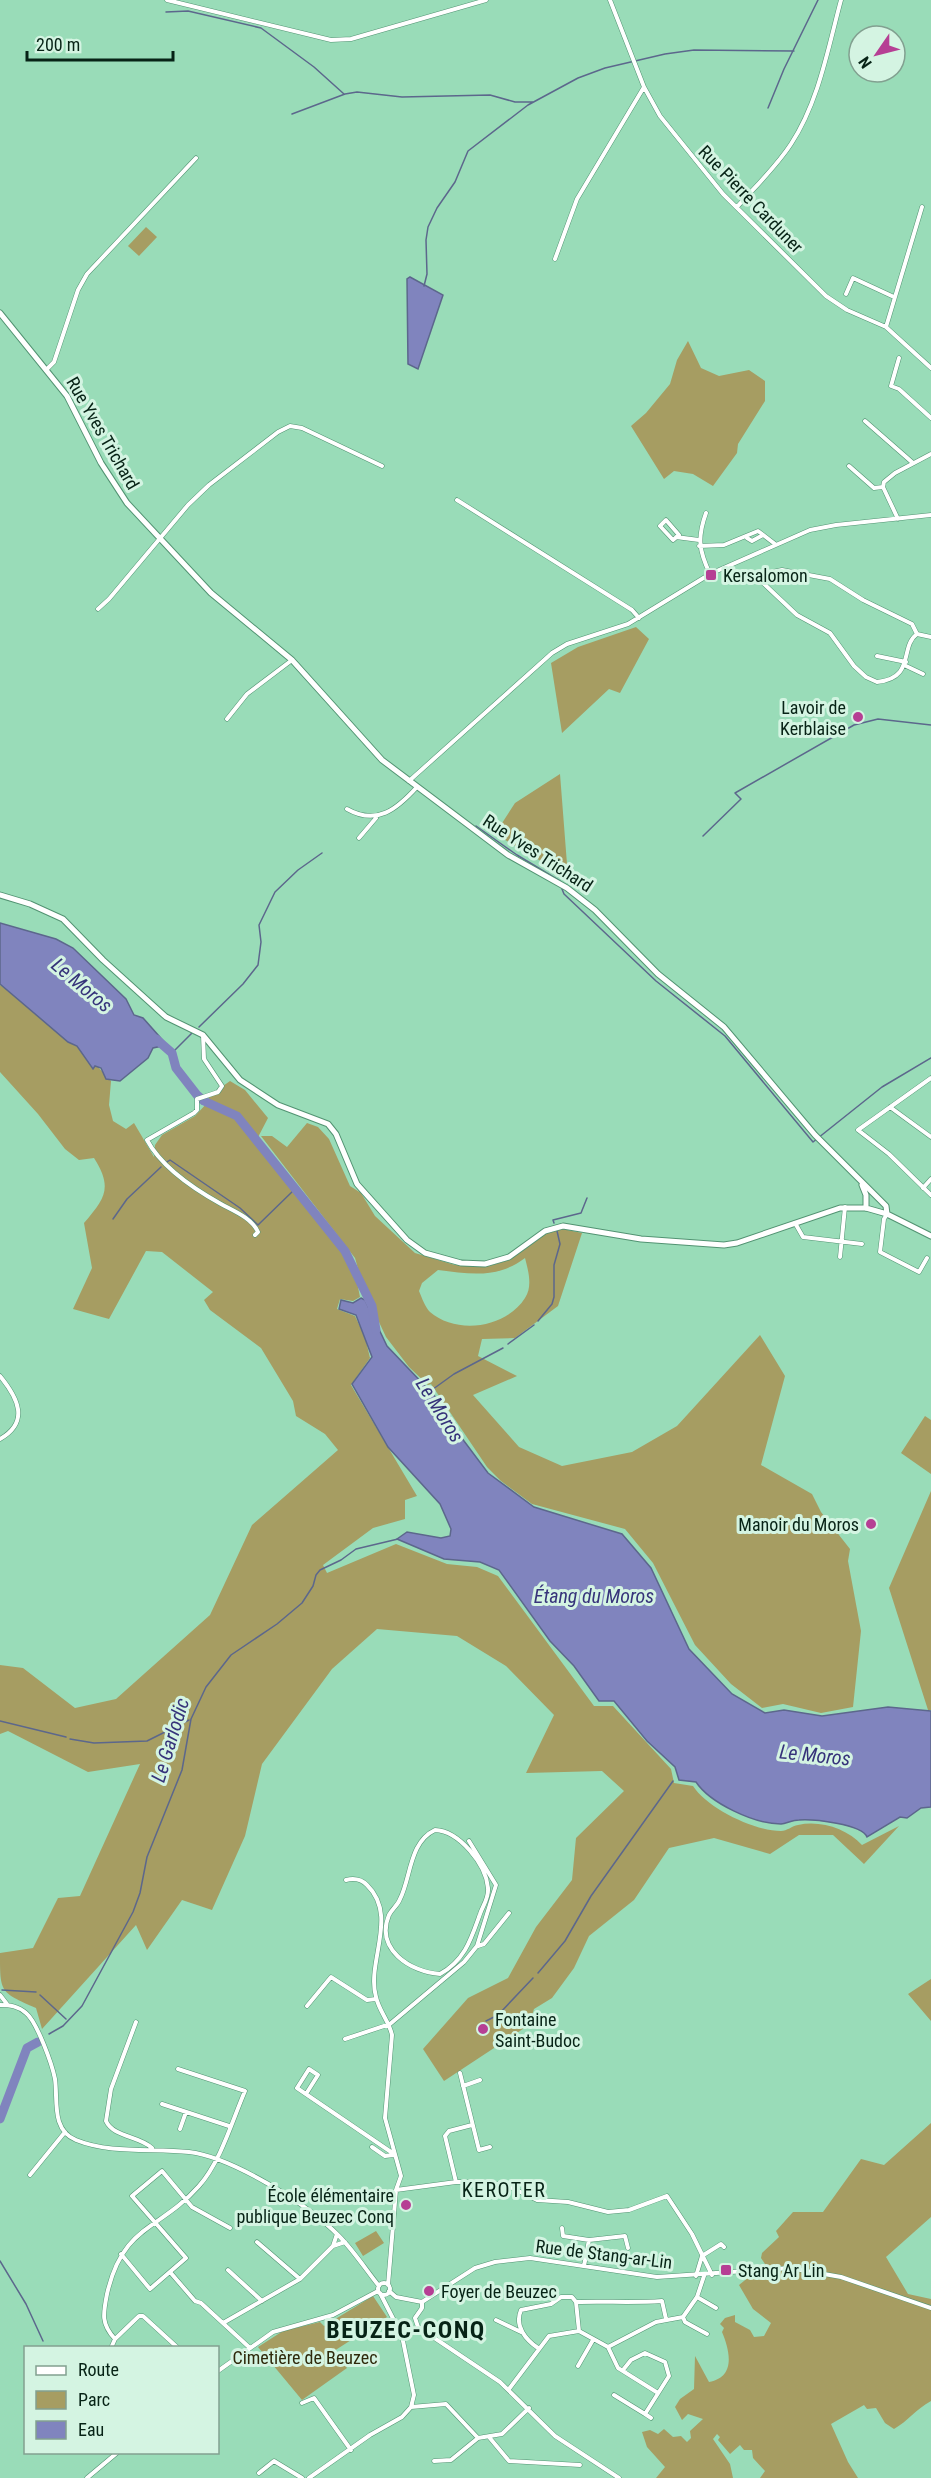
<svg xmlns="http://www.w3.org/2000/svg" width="931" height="2478" font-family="'Roboto Condensed',sans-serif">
	<rect width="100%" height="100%" fill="#99dcb8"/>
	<!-- green -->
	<path fill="#a69d62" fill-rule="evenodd" d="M146,227L157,237L139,256L128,246Z
		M688,341L701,368L719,376L749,370L765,381V401L738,444L737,453L713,486L693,474L674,471L664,479L631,426L646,413L670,384L677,360Z
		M636,627L649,639L620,693L609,689L562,733L551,663L578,647Z
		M560,774L568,877L495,834L515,803Z
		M0,985C42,1013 77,1043 111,1081L109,1105L113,1121L126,1129L134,1123L154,1157L155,1145L162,1135L195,1116L208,1102L209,1096L230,1081L245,1090L268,1118L255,1143L293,1184L313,1215L353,1262L360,1297L353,1301L340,1299L337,1309L355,1316L365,1337L370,1358L351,1385L417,1496L405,1500V1519L373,1528L323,1565L327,1573L396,1544L447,1564L477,1567L498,1576L594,1706H613L671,1769L674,1783L693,1786C707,1808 754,1831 781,1831C787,1831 792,1826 798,1825C821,1820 847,1829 862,1845L899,1826L864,1864L833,1835H799L770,1854L714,1838L669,1848L634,1900L589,1936L574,1968L552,1998L534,2009L529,2025L444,2081L423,2049L468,1998L508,1978L536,1927L572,1880L576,1838L624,1791L602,1771L526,1773L554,1715L506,1666L457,1636L377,1629L332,1669L262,1764L245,1836L212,1910L182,1900L147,1950L136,1925L42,2029L36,2008C0,1992 0,1993 0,1953L33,1948L58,1898L80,1896L140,1764L88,1772L8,1731L0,1734V1665L23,1668L75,1708L116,1699L210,1615L252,1525L338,1450L325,1434L296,1416L293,1401L261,1348L210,1310L204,1300L213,1292L162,1252L146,1251L109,1319L73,1309L92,1268L84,1223C105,1198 113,1188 94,1158L79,1160L65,1149L38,1114L0,1072Z
		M307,1123L318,1127L329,1139L350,1186L361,1193L375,1216L415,1253L455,1265L489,1266L508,1260L553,1227L582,1233L558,1306L515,1338L482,1339L478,1356L517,1376L473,1395L519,1447L562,1466L632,1452L677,1426L760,1335L785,1376L761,1465L812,1494L821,1512L850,1549L848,1561L861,1631L853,1707L821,1713L783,1704L762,1708L731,1684L695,1645L653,1563L625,1529L532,1504L501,1481L487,1467L431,1384L428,1385L409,1367L386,1337L364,1290L355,1258L261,1136H272L287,1147ZM525,1258C528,1270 533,1286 525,1298C506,1328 457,1335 430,1312C425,1307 422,1298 419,1291L422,1283L438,1270C471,1274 497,1279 525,1258Z
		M925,1416L931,1420V1474L901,1453Z
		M931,1491V1710H928L889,1588Z
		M931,1979V2021L908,1994Z
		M931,2123V2217L886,2257L908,2294L931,2299V2401C916,2409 908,2421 894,2429L885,2423L876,2408L867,2409L864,2405L831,2424L848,2462L858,2478H760L765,2471L753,2458L752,2450H744L740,2445L730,2454L718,2440L720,2437L717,2434L713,2439L730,2464L733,2478H656L665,2467L647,2447L642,2432L650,2430L658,2434L664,2429L673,2437L681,2436L687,2442L691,2438L690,2431L703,2419L688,2414L682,2420L675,2407L680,2399L694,2389L695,2356L709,2382C736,2377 730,2351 722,2332L724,2328L720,2324L725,2318L735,2315V2322L750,2330L754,2337L764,2336L771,2323L753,2309L739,2285L765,2264L761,2258L762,2253L779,2237L776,2231L793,2212H823L861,2159L884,2165Z
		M376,2231L384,2243L363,2256L355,2243Z
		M373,2296L387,2317L334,2351L347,2368L302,2400L258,2347L283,2331L320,2322L324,2326Z"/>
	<!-- water -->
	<path fill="#8084be" stroke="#5c678c" stroke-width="1.5" d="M410,277L443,295L418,369L408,364L407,279Z
		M0,923L56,939L73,948L126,999L134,1015L143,1018L167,1045L153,1048L148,1058L120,1081L106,1079L101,1068L95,1066L93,1069L77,1046L68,1042L0,984Z
		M361,1298L365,1300L387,1346L445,1407L458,1433L488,1473L534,1507L622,1534L651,1568L689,1649L732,1694L765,1713L784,1710L822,1716L888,1707L931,1711V1807L921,1808L907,1818L900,1817L867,1837C862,1824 813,1819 799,1820C793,1820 787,1823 781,1824C754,1824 710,1803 696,1782L679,1780L675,1767L647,1741L614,1701H599L574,1666L550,1641L499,1570L480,1562L444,1559L397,1539L407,1532L441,1538L450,1536L451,1529L440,1504L388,1447L352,1384L372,1357L356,1315L339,1309L341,1300L353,1303Z"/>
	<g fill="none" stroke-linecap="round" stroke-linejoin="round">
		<!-- stream -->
		<path stroke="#5c678c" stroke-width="1.5" d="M166,12L188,11L261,28L314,67L344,94
			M768,108L784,69L818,0
			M292,114L345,94L357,92L402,97L490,95L515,102H532
			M424,286L427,274L426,240L428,227L437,208L455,182L468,151L528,105L578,78L605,68L665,54L694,50L794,51
			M476,826L517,855L560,881
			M703,836L741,799L735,793L854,725L878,719L931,725
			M562,889L564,894L656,981L725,1036L813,1142L882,1087L931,1058
			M199,1027L243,984L258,965L261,942L259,925L275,892L298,870L322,853
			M172,1053L192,1033
			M167,1162L170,1160L240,1208L258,1225L295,1189
			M113,1219L127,1199L161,1167
			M554,1223L553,1220L581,1213L587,1198
			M538,1321L552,1304L554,1297V1265L560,1244L557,1231
			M508,1344L534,1325
			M429,1392L454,1374L503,1348
			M0,1721L66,1737
			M70,1739L94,1743L147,1741L189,1720
			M538,1973L565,1941L591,1896L673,1781
			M2,1990L36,1992
			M40,1995L66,2019
			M486,2021L498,2015L533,1978
			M49,2034L63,2026L82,2006L133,1912L140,1893L147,1857L182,1770L191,1719L206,1687L231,1655L277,1624L302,1603L313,1586L316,1575L320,1570L341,1560L356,1549L398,1539
			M0,2261L26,2304L43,2341"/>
		<!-- river -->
		<path stroke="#8084be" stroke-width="9" d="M156,1039L172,1053L176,1068L197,1095L204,1101L237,1116L345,1251L372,1306L376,1330
			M0,2119L27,2048L38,2042"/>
		<defs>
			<path id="minor" d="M167,0L331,40L351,39L486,0
				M610,0L644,87L660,116L723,194L826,296L847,310L886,327L931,368
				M737,207C755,187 776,167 791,144C819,101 828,48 841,0
				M555,259L577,199L644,87
				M846,294L853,278L894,297
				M886,327L922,207
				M899,358L891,386L899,389L931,418
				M46,370L54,362L78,290L87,274L196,158
				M865,421L913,463
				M849,466L874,488L883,487
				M457,500L632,610L639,618
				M706,513C697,538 699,551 710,574
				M898,519L883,487L884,482L895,473L931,454
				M666,520L679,535L673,540L660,526Z
				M676,537L699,540
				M747,538L752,541L763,535
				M699,546L724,545L758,531L775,544
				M782,570L830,579L863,600L912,624L917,634C899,647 916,678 877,682L866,677L854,666L830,633L797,615L763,583L762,574Z
				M98,609L109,599L188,505L209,485L278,432L290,426L302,428L382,466
				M917,634L931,637
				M877,656L906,662
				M904,665L923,674
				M227,719L247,694L292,660
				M409,781L552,653L567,644L628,624L710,574L810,530L836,525L931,515
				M347,809C377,826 397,809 417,787
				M359,838L376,818
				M203,1035L204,1059L222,1086L218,1092L197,1099V1110L194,1113L147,1140C162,1168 194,1189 221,1204C234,1211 252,1218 258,1232L255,1235
				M931,1078L858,1130L889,1154L931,1195
				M890,1107L931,1137
				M923,1188L931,1179
				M887,1214L884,1219L880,1252L919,1272L927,1258
				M795,1223L803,1237L862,1244
				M840,1257L845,1207
				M0,1376C18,1398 30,1422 0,1439
				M435,1830C459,1831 486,1864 488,1888C489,1898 483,1905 480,1914C471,1939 465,1960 440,1974C410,1972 375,1949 389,1915C392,1909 398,1905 400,1899C411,1878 409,1842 435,1830Z
				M346,1880C354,1878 362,1880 367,1885C399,1916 366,1962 376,1997C379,2011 389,2021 392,2035L385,2118L401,2176L396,2190L388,2285
				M478,1946L484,1944L509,1913
				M0,1995L7,2004
				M0,2005C10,2005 18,2006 26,2013C37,2022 52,2064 55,2079C58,2100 51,2130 76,2140C110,2154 153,2148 189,2152C232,2157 309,2205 339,2236C354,2251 366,2270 379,2286
				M307,2006L331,1977L367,2000L376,1999
				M136,2022L111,2089L106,2121C113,2137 140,2136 152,2148
				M345,2039L390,2024L464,1962L477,1946L496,1885L469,1841
				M460,2073L479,2150L490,2147
				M463,2086L480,2080
				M306,2094L318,2075L309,2069L297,2088L394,2154
				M162,2104L229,2126
				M180,2129L186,2112
				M372,2147L385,2156L394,2155
				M30,2175L65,2132
				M456,2182L445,2136L449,2131L472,2125
				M396,2190L456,2182H486L508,2186L537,2200L568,2202L608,2212L629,2210L667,2196L692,2234L712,2275
				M562,2228L563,2236L589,2240L625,2236L628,2248
				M257,2242L300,2279
				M333,2246L345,2242
				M121,2254L150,2289L186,2258L132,2196L162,2171L192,2207L230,2228
				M702,2256L721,2244L724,2247
				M584,2266L589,2240
				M228,2270L262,2301
				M170,2272L195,2301L201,2303L250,2348
				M696,2276L702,2256
				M378 2289a6 6 0 1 1 12 0a6 6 0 1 1-12 0Z
				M389,2291L396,2297L422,2302
				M697,2297L716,2308
				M422,2302L475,2268L495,2262L530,2258L657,2277L790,2268L841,2277L931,2308
				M576,2302C605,2301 633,2303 662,2301L666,2319
				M683,2317L685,2322L707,2334
				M496,2320L521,2332
				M223,2323L300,2279L333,2246L337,2234
				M418,2327L500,2382L555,2436L619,2478
				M418,2327L415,2318L422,2308V2302
				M402,2336L407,2337L418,2327
				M115,2339C101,2324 103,2314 107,2294C123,2224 159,2231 199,2186C221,2161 232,2121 245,2091L178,2069
				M608,2347L656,2322L683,2317L697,2297L704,2276
				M608,2347L618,2368L658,2393
				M111,2348L115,2339L139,2316H143L178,2348
				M538,2348C526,2340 514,2326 521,2310L551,2304L561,2297H572L576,2302L579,2331
				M578,2366L593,2340
				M623,2370L631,2360L645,2353L665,2362L669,2376L645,2414L651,2418
				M218,2371L273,2332L333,2315L378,2291
				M509,2389L549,2336L579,2331L608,2347
				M614,2395L645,2414
				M302,2403L314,2398L351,2450
				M411,2407L446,2404L478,2438
				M489,2437L509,2461L580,2465
				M434,2461L451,2460L478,2438L502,2434L529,2408
				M259,2473L274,2461L302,2478
				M87,2478L118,2452
				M309,2478L370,2435L402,2417L411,2407L414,2395L402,2336L380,2293"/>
			<path id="tertiary" d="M0,895L30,904L63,919L103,960L166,1017L203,1035L240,1080L278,1105L328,1124L336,1134L357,1184L407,1240L425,1253L461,1263L485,1264L509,1257L545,1231L563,1226L641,1239L724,1245L737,1243L840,1208H866"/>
			<path id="secondary" d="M0,313L67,396L101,463L127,503L211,593L292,660L382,760L508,855L567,888L595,910L658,974L724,1027L815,1135L886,1206L887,1214
				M862,1185L866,1195V1208L887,1214L931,1236"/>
		</defs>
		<!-- minor casing -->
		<use href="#minor" stroke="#529372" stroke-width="5"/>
		<!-- tertiary casing -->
		<use href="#tertiary" stroke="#529372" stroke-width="7"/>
		<!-- secondary casing -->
		<use href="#secondary" stroke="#529372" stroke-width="7"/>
		<!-- minor -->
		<use href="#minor" stroke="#fff" stroke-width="4"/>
		<!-- tertiary -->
		<use href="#tertiary" stroke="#fff" stroke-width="5"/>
		<!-- secondary -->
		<use href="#secondary" stroke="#fff" stroke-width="5"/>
	</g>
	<!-- markers -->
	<g fill="#b63f94" stroke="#d4f4e2" stroke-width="2">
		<rect x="705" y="569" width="12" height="12" rx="3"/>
		<circle cx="858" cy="717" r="6"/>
		<circle cx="871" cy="1524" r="6"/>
		<circle cx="483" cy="2029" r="6"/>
		<circle cx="406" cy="2205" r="6"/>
		<rect x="720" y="2264" width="12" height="12" rx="3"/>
		<circle cx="429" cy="2291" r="6"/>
	</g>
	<g text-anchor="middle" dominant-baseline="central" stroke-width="6" stroke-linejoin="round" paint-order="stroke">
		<!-- street labels -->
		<g font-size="18" fill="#072316" stroke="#d4f4e2">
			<text transform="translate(751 199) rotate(46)">Rue Pierre Carduner</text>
			<text transform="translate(103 433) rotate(60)">Rue Yves Trichard</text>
			<text transform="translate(538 853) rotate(33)">Rue Yves Trichard</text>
			<text transform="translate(604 2254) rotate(7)">Rue de Stang-ar-Lin</text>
		</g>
		<!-- poi labels -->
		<g font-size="18" fill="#072316" stroke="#d4f4e2" text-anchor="start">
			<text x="723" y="575">Kersalomon</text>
			<text x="846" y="707" text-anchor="end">Lavoir de<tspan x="846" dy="21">Kerblaise</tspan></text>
			<text x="859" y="1524" text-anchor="end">Manoir du Moros</text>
			<text x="495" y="2019">Fontaine<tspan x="495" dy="21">Saint-Budoc</tspan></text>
			<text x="394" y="2195" text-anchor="end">École élémentaire<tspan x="394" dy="21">publique Beuzec Conq</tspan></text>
			<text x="738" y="2270">Stang Ar Lin</text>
			<text x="441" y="2291">Foyer de Beuzec</text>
		</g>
		<!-- park labels -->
		<g font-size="18" fill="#2e290b" stroke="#d4f4e2">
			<text x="305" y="2357">Cimetière de Beuzec</text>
		</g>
		<!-- water labels -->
		<g font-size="20" font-style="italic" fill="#36337a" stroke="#d4f4e2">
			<text transform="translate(82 985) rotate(40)">Le Moros</text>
			<text transform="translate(440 1410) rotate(58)">Le Moros</text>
			<text x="594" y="1596">Étang du Moros</text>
			<text transform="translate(170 1740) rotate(-73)">Le Garlodic</text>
			<text transform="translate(815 1755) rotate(6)">Le Moros</text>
		</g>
		<!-- neighbourhood labels -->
		<g font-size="20" letter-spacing="1.5" fill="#072316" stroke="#d4f4e2">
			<text x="504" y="2190">KEROTER</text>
		</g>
		<!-- district labels -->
		<g font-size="24" font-weight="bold" letter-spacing="1.5" fill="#072316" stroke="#d4f4e2">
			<text x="406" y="2330">BEUZEC-CONQ</text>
		</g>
	</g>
	<!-- legend -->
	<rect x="24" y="2346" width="195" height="108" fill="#d4f4e2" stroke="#82a090" stroke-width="1.5"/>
	<rect x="36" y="2366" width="30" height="9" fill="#ffffff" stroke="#82a090" stroke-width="1.5"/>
	<text x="78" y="2376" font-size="18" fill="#072316">Route</text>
	<rect x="36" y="2391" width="30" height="18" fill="#a69d62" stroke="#82a090" stroke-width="1.5"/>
	<text x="78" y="2406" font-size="18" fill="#072316">Parc</text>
	<rect x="36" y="2421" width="30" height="18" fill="#8084be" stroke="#82a090" stroke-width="1.5"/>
	<text x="78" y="2436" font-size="18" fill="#072316">Eau</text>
	<!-- north arrow -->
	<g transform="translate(877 54) rotate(235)"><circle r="28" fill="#d4f4e2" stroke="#82a090" stroke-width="1.5"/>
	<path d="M0-4.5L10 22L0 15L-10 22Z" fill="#b63f94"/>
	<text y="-9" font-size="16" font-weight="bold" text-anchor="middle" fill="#072316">N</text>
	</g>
	<!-- scale -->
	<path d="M27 51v9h146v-9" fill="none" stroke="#072316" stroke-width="3"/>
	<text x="36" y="51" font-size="18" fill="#072316" stroke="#d4f4e2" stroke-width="4.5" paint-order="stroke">200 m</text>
</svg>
